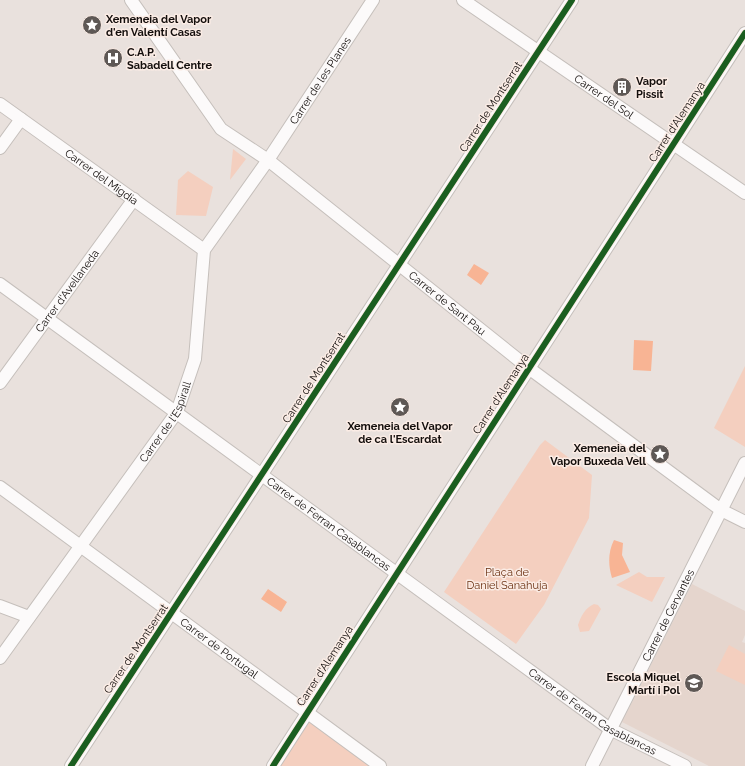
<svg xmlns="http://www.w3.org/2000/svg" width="745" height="766" font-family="Raleway,sans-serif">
	<rect width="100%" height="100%" fill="#e9e1dd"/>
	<!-- built -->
	<path fill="#e5d5cd" d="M692,584L745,611V635L742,642L745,643V766H709L622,722Z"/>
	<!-- green -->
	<path fill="#f4cfbf" d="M233,149L246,159L230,180Z
		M188,171L213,187L206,216L176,215L178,180Z
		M745,366V447L714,428Z
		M545,440L592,475L589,518L544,605L516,644L444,592L540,445Z
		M639,572L647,577H665L652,602L616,585Z
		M594,604L598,605L601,609L589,631L580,632L578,625C581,616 585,608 594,604Z
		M729,645L745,654V685L716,671Z
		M305,715L377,766H273Z"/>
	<!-- water -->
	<path fill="#f8b494" d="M474,264L489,273L481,285L467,275Z
		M634,340L653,341L651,371L633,370Z
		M614,540L623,543L622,555L630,572L612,578C608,565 608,552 614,540Z
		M268,589L287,602L281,612L261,599Z"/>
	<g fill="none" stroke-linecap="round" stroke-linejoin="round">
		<defs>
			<g id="minor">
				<path id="s1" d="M131,0L221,129L268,160L530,369L721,510L745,522"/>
				<path id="s2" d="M463,0L745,193"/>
				<path id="s3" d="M0,104L204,250"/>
				<path d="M0,148L21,119"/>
				<path id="s4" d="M0,284L610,729L685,766"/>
				<path id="s5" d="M0,383L134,199"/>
				<path id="s6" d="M0,487L380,766"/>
				<path d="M0,606L29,617"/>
				<path id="s7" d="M0,658L177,412L195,359L204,250L268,160L373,0"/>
				<path d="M71,766L572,0"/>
				<path d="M273,766L745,33"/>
				<path id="s8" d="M592,766L745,463"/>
			</g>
		</defs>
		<!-- minor casing -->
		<use href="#minor" stroke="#c5bfbb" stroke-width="14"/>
		<!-- minor -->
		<use href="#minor" stroke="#fcfafa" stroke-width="12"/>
		<defs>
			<path id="cycleway" d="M71,766L572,0
				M273,766L745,33"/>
		</defs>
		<!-- cycleway casing -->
		<use href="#cycleway" stroke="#fbece5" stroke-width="8"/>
		<!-- cycleway -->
		<use href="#cycleway" stroke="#1b5e20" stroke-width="6"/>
	</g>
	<!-- icons -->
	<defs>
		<symbol id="sight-disc" viewBox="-11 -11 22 22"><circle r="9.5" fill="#5e5855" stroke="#fbece5"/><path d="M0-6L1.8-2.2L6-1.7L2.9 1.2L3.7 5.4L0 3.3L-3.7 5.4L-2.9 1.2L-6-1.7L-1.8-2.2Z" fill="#fff"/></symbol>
		<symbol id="hospital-disc" viewBox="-11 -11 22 22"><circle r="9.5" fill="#5e5855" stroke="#fbece5"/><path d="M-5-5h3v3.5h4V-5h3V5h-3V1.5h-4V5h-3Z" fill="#fff"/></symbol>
		<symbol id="building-disc" viewBox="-11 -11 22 22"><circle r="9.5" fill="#5e5855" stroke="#fbece5"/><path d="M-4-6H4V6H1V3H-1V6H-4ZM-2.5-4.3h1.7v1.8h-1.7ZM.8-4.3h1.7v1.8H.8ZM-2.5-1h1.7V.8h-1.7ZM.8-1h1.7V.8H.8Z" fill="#fff"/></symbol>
		<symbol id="school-disc" viewBox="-11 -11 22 22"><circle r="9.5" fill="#5e5855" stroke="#fbece5"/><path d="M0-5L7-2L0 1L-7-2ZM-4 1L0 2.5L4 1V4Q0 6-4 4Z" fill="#fff"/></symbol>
	</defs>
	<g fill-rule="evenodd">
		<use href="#sight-disc" x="81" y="14" width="22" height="22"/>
		<use href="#hospital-disc" x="102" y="47" width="22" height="22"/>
		<use href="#building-disc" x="611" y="76" width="22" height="22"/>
		<use href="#sight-disc" x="389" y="396" width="22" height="22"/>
		<use href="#sight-disc" x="649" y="443" width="22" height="22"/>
		<use href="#school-disc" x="683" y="672" width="22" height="22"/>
	</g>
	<g text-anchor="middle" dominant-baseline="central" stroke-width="3" stroke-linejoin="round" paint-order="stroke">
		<!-- poi labels -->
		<g font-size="11" font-weight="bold" fill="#130e0c" stroke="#fbece5" text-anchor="start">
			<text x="106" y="19">Xemeneia del Vapor<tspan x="106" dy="13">d'en Valentí Casas</tspan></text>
			<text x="127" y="52">C.A.P.<tspan x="127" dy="13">Sabadell Centre</tspan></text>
			<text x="636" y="81">Vapor<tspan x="636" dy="13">Pissit</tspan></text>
			<text x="400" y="426" text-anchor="middle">Xemeneia del Vapor<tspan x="400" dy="13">de ca l'Escardat</tspan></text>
			<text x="646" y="448" text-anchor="end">Xemeneia del<tspan x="646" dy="13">Vapor Buxeda Vell</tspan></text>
			<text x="680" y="677" text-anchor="end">Escola Miquel<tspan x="680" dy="13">Martí i Pol</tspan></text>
		</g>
		<!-- street labels -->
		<g font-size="11" fill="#130e0c" stroke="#fbece5">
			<text stroke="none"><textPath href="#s7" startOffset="674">Carrer de les Planes</textPath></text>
			<text stroke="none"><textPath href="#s2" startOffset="171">Carrer del Sol</textPath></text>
			<text transform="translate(491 107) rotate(-57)">Carrer de Montserrat</text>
			<text transform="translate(677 122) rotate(-57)">Carrer d'Alemanya</text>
			<text stroke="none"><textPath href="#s3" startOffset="125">Carrer del Migdia</textPath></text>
			<text stroke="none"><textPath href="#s5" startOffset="114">Carrer d'Avellaneda</textPath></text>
			<text stroke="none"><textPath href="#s1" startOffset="443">Carrer de Sant Pau</textPath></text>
			<text transform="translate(314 378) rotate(-57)">Carrer de Montserrat</text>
			<text transform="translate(501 394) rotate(-57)">Carrer d'Alemanya</text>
			<text stroke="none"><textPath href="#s7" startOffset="289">Carrer de l'Espirall</textPath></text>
			<text stroke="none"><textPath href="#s4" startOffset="407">Carrer de Ferran Casablancas</textPath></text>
			<text stroke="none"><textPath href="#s8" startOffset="169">Carrer de Cervantes</textPath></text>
			<text stroke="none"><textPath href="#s6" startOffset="272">Carrer de Portugal</textPath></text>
			<text transform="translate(136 649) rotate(-56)">Carrer de Montserrat</text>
			<text transform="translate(325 666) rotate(-57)">Carrer d'Alemanya</text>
			<text stroke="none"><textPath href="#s4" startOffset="731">Carrer de Ferran Casablancas</textPath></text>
		</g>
		<!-- park labels -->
		<g font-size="11" fill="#6b3112" stroke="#fbece5">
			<text x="507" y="572">Plaça de<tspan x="507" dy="13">Daniel Sanahuja</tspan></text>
		</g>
	</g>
</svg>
